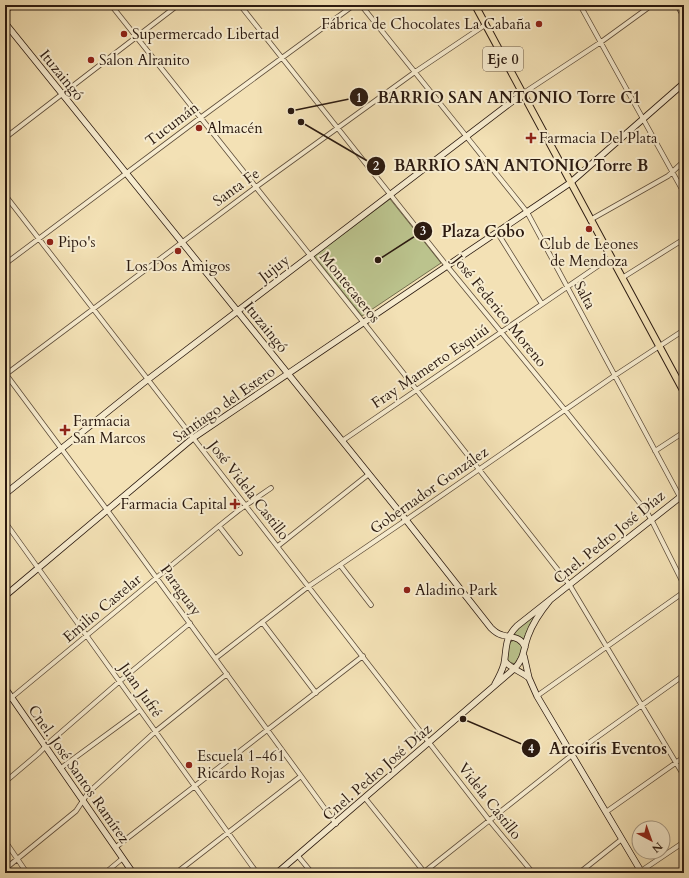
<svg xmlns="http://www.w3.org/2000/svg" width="689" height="878" font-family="Cardo,serif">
	<rect width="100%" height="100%" fill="#f3e1b5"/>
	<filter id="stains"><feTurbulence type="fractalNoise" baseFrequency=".005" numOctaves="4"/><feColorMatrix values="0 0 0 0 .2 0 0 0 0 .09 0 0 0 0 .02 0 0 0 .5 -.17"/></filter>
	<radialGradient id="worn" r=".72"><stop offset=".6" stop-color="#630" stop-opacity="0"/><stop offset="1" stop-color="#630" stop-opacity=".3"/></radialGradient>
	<!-- green -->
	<path fill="#bbc38d" stroke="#736e4e" d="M390,199L441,263L362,316L314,256Z
		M540,609L531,623L524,639L514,634L517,629Z
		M514,640H517L522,647V651L515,664L509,662L507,658L509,643Z"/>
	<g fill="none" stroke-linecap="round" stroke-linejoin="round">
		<defs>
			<path id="street" d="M111,5L364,323L569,584L684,776
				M240,5L447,266L565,410L646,511L651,519L684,585
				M361,5L527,212L680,497
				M580,5L684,193
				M677,5L684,17
				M5,11L14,5
				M522,94L601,42L652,5
				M5,138L178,5
				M5,195L489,820L533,873
				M590,220L668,176L684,161
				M497,232L542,304
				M5,264L200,118L354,5
				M622,278L684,239
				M5,373L107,510L336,824
				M5,375L256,187L415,72L485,25
				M342,441L611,257
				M655,451L684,432
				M5,522L257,873
				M219,526L240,553
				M278,546L369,474
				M340,565L371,605
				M262,622L316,693
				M216,658L309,586L406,520L614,376L684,330
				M537,696L684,592
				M5,703L219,526L239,510L271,488
				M61,768L140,710
				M5,782L38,754L52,740L120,681L190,623
				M365,798L425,873
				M606,812L684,757
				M5,841L27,873
				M116,847L363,656
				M298,856L312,873
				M5,869L76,811L88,793L156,731L227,674
				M641,871L684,842
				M105,873L123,858
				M176,873L301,776
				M423,873L572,755L684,675
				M579,873L622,839"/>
			<path id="secondary" d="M5,23L406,520L491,628C494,631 498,634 502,635C512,638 520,636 525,647
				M5,494L142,384L522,94
				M5,596L193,438L447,266L570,183L684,83
				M524,656L529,678L537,696L642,873
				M505,661C508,667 522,672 529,678
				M495,684C499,677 502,671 504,664C507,648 504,639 517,626L684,494
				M5,688L133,873
				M277,873L515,668C525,657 523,649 528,636C533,622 541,611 550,600"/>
			<path id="primary" d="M475,5L684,392"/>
		</defs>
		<!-- street casing -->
		<use href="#street" stroke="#5d4c39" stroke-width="5.5"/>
		<!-- secondary casing -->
		<use href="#secondary" stroke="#2b1a10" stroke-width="7"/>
		<!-- primary casing -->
		<use href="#primary" stroke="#2b1a10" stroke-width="8"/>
		<!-- street -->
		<use href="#street" stroke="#f7eccf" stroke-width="4"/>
		<!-- secondary -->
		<use href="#secondary" stroke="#f7eccf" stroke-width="5.5"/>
		<!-- primary -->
		<use href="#primary" stroke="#f3e1b5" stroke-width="6"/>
	</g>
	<!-- markers -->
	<g fill="#8f2418" stroke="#f7eccf" stroke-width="1.5">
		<circle cx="539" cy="24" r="4"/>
		<circle cx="124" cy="34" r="4"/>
		<circle cx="91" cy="60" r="4"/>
		<circle cx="199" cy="128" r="4"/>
		<path d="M529 132h4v4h4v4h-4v4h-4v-4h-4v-4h4z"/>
		<circle cx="589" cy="229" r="4"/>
		<circle cx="50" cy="242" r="4"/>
		<circle cx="178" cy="251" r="4"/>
		<path d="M63 424h4v4h4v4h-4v4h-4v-4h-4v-4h4z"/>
		<path d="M233 498h4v4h4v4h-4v4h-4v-4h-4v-4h4z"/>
		<circle cx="407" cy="590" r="4"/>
		<circle cx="189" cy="765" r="4"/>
	</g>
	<g text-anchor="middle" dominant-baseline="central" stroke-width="4" stroke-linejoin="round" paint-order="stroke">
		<!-- shield labels -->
		<rect fill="#f7eccf" stroke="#685949" stroke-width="1" x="483" y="47" width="40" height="24" rx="3"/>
		<g font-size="14" font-weight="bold" fill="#2b1a10">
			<text x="503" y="59">Eje 0</text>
		</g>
		<!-- poi labels -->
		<g font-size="15" fill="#2b1a10" stroke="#f7eccf" text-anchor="start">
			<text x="531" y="24" text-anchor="end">Fábrica de Chocolates La Cabaña</text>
			<text x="132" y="34">Supermercado Libertad</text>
			<text x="99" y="60">Salon Alranito</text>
			<text x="207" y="128">Almacén</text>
			<text x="539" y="138">Farmacia Del Plata</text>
			<text x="58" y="242">Pipo's</text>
			<text x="589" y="244" text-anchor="middle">Club de Leones<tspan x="589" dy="17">de Mendoza</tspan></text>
			<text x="178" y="266" text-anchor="middle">Los Dos Amigos</text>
			<text x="73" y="421">Farmacia<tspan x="73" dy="17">San Marcos</tspan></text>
			<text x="227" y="504" text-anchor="end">Farmacia Capital</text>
			<text x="415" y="590">Aladino Park</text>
			<text x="197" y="756">Escuela 1-461<tspan x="197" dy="17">Ricardo Rojas</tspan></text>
		</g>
		<!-- street labels -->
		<g font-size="15" fill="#2b1a10" stroke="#f7eccf">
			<text transform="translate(62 75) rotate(51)">Ituzaingó</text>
			<text transform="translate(172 124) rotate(-37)">Tucumán</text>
			<text transform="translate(236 187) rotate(-36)">Santa Fe</text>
			<text transform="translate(274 268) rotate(-37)">Jujuy</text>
			<text transform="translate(350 287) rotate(51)">Montecaseros</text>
			<text transform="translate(585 295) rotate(62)">Salta</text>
			<text transform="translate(500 311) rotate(51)">José Federico Moreno</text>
			<text transform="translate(266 327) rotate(51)">Ituzaingó</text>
			<text transform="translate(430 366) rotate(-34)">Fray Mamerto Esquiú</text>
			<text transform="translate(224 404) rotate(-35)">Santiago del Estero</text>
			<text transform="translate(249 490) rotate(52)">José Videla Castillo</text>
			<text transform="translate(429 490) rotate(-35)">Gobernador González</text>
			<text transform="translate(609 537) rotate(-39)">Cnel. Pedro José Díaz</text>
			<text transform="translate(181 590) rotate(54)">Paraguay</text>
			<text transform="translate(102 608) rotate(-40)">Emilio Castelar</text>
			<text transform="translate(141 690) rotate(55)">Juan Jufré</text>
			<text transform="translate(377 772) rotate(-41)">Cnel. Pedro José Díaz</text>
			<text transform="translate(79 774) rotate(55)">Cnel. José Santos Ramírez</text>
			<text transform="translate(490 801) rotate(52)">Videla Castillo</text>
		</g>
	</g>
	<!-- callouts -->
	<path fill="none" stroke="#2b1a10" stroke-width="1.5" d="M291 111L359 97M301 122L376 166M378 260L423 231M463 719L531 748"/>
	<g fill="#2b1a10" stroke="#f7eccf" stroke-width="1.5">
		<circle cx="291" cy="111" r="4"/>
		<circle cx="301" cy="122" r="4"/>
		<circle cx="378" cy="260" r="4"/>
		<circle cx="463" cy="719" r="4"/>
		<circle cx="359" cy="97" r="10"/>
		<circle cx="376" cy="166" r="10"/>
		<circle cx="423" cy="231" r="10"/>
		<circle cx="531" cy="748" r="10"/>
	</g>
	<g font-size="12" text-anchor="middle" font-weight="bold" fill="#fff">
		<text x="359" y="102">1</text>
		<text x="376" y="170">2</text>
		<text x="423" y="235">3</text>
		<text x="531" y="753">4</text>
	</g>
	<g font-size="16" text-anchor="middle" font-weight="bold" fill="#2b1a10" stroke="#f7eccf" stroke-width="4" stroke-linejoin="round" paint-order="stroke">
		<text x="509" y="103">BARRIO SAN ANTONIO Torre C1</text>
		<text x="521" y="171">BARRIO SAN ANTONIO Torre B</text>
		<text x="483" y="237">Plaza Cobo</text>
		<text x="608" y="754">Arcoiris Eventos</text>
	</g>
	<!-- margin -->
	<rect width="689" height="878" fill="none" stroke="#f3e1b5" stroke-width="20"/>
	<rect x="6" y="6" width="677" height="866" fill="none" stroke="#2b1a10" stroke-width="2"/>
	<rect x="10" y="10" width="669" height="858" fill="none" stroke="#2b1a10"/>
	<!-- north arrow -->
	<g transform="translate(651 840) rotate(139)"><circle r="19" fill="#f7eccf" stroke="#a59883"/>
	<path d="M0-3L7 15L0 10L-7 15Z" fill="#8f2418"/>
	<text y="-6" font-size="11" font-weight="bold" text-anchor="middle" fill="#2b1a10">N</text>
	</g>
	<rect width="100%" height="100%" filter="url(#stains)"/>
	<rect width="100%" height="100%" fill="url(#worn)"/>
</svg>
